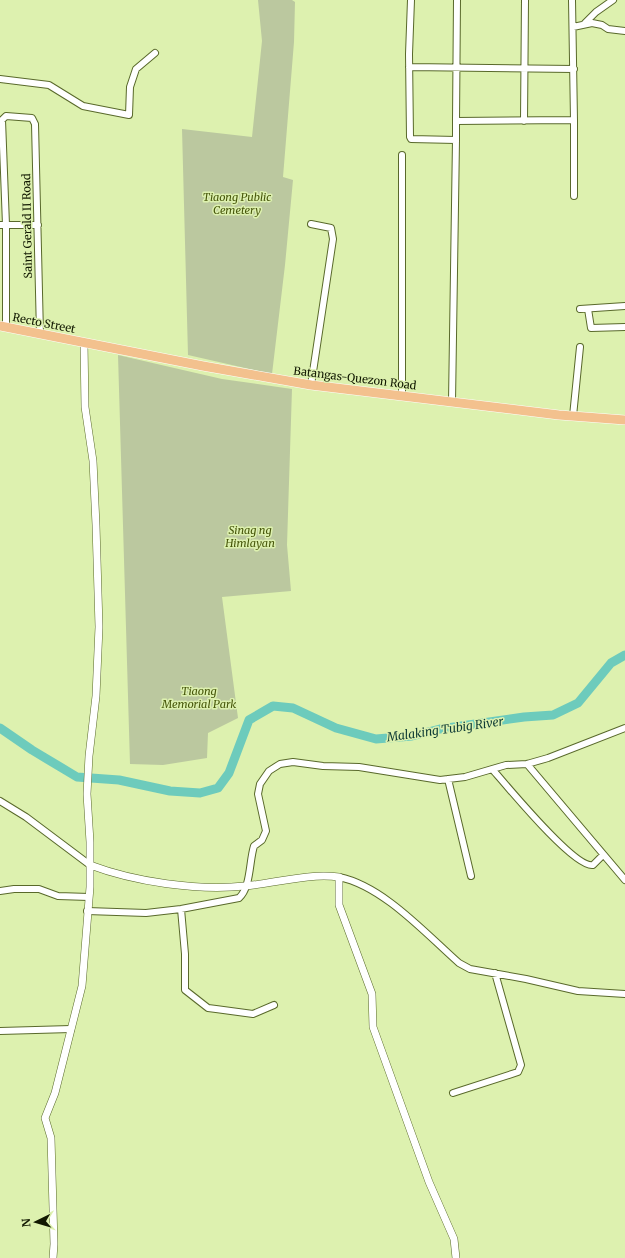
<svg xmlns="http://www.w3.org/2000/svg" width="625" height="1258" font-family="Merriweather,serif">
	<rect width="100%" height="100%" fill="#ddf1af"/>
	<!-- green -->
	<path fill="#bbc89f" d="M258,0H292L295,2L294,42L283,177L293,180L285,265L272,374L188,355L182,129L252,137L262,41Z
		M118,355L222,379L292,389L287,545L291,591L222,597L238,718L208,733L207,758L163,765L130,764Z"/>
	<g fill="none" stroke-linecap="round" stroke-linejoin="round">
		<!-- river -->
		<path stroke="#6dcbbc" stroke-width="9" d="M0,728L32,750L77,777L119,780L170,791L200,793L218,788L229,773L249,720L273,706L293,708L336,728L376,739L412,736L440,729L524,717L553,715L578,703L611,663L625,655"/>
		<defs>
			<path id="minor" d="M411,0L409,54L410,137L411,139L456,140L452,402
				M585,23L596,12L613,0
				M573,27L592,23L602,25L608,29L625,31
				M409,67L574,69
				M0,79L49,85L83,106L129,115L130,87L136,69L155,53
				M456,121L457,0
				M524,121L525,0
				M456,140V121L574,120L572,0
				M574,196V120
				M0,225H38
				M580,309L625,306
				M588,309L591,328L625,327
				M6,327V225L2,120L6,116L32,118L35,124L40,334
				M311,385L333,239L331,228L311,224
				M402,396V155
				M573,416L580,347
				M527,764L625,880
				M493,770C507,786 575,869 593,865L603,855
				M448,779L471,876
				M0,801L26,817L90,865
				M339,877C383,886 425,933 459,963L470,969L526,979L578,991L625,994
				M0,891L14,889H39L58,896L89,897
				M181,909L185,954V990L208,1008L216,1009L253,1014L274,1005
				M87,911L146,913L181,909L239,898C251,887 249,862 254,846L262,840L266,831L258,794L260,784L269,771L280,764L293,762L323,766L359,767L440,780L465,777L506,765L527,764L548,758L625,728
				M0,1031L71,1029
				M453,1093L518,1072L521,1065L495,973"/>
			<path id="tertiary" d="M90,865C135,882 198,891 245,886C276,883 308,873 339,877V905L372,994L373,1027L429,1182L454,1239L456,1258
				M53,1258L54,1244L51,1138L45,1118L55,1093L82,986L90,887V842L87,794L89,756L96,696L99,627L96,525L93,461L85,407L84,343"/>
			<path id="primary" d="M0,326L203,366L311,385L559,415L625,420"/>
		</defs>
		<!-- minor casing -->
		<use href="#minor" stroke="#59692b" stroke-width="8"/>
		<!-- tertiary casing -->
		<use href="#tertiary" stroke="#59692b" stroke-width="8"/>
		<!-- primary casing -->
		<use href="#primary" stroke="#fff" stroke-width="10"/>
		<!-- minor -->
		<use href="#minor" stroke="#fff" stroke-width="6"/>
		<!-- tertiary -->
		<use href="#tertiary" stroke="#fff" stroke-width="7"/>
		<!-- primary -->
		<use href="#primary" stroke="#f3c18e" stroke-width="9"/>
	</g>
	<g text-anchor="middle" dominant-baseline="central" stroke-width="3" stroke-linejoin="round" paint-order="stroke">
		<!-- park labels -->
		<g font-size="11" font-style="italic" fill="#46560a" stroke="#ddf1af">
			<text x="237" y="197">Tiaong Public<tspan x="237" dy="13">Cemetery</tspan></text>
			<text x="250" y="530">Sinag ng<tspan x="250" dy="13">Himlayan</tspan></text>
			<text x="199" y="691">Tiaong<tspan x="199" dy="13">Memorial Park</tspan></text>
		</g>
		<!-- street labels -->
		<g font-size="11" fill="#111801" stroke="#ddf1af">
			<text transform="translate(27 226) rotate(-91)">Saint Gerald II Road</text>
			<text transform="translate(44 323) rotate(11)">Recto Street</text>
			<text transform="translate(355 378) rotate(7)">Batangas-Quezon Road</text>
		</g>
		<!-- water labels -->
		<g font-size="12" font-style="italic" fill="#0e3b35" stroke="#ddf1af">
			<text transform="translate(445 729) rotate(-8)">Malaking Tubig River</text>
		</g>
	</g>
	<!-- north arrow -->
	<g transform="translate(36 1222) rotate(265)" stroke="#ddf1af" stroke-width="3" paint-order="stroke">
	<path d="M0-3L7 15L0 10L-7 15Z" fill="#111801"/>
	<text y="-6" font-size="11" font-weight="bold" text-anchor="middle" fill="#111801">N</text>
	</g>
</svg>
